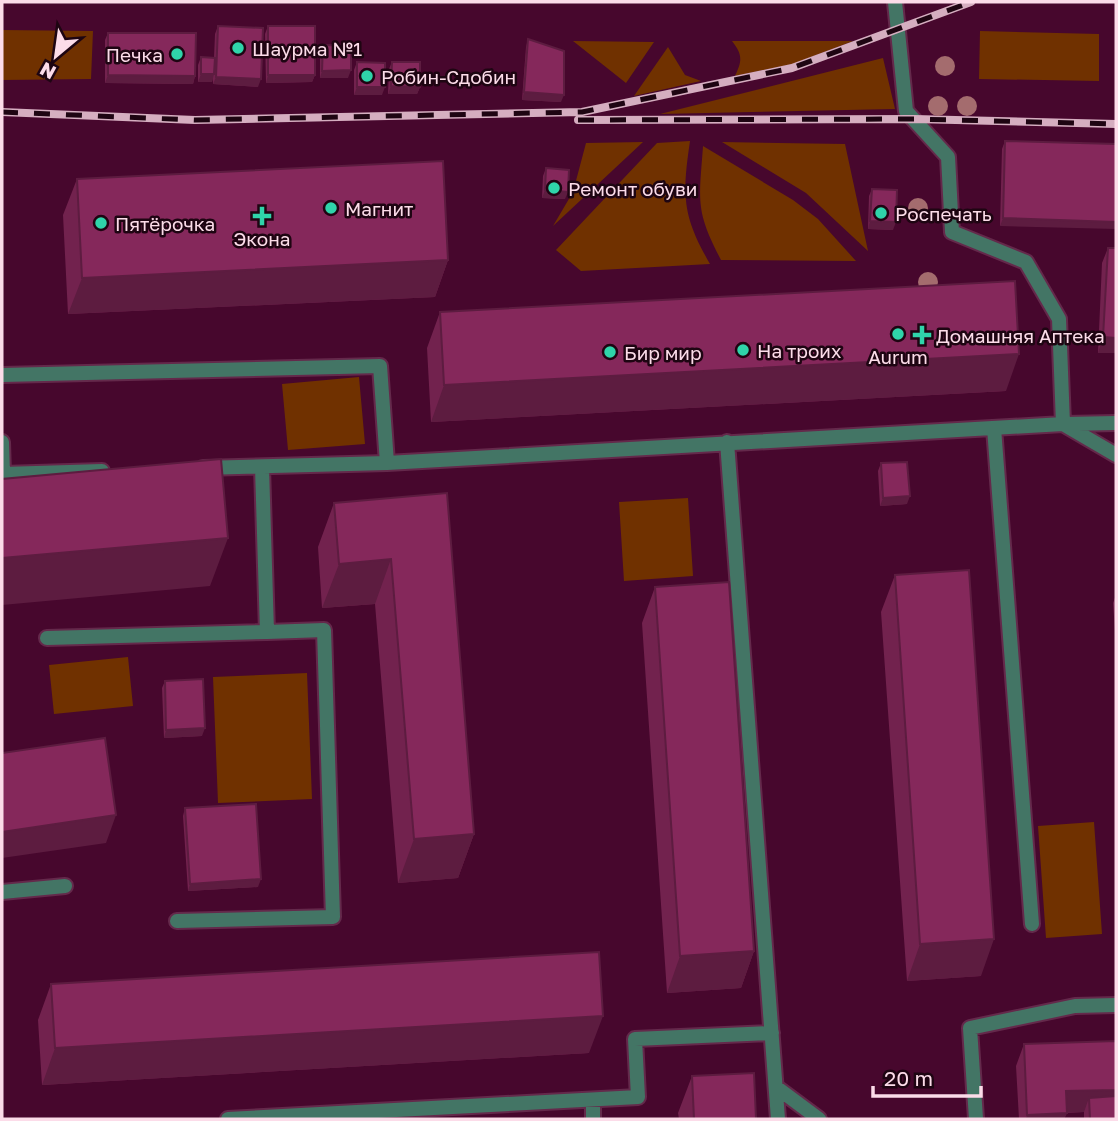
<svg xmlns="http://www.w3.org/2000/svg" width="1118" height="1121" font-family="'Golos Text',sans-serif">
	<rect width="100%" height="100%" fill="#47072d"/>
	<!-- green -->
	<path fill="#703100" d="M2,30L93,31L91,79L2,80Z
		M980,31L1099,34V81L979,79Z
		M573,41L654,42L626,83Z
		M732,41H853L793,64L735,76C742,61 743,55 732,41Z
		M668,47L685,75L701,81L634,96Z
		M883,58L895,109L660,114Z
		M690,141C682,196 682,215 710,264L581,271L556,250L657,143Z
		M643,142L553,226L573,192L586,143Z
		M722,142L845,144L868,251L806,193Z
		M703,146L793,200L818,219L856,261L721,260C695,210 699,202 703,146Z
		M359,377L365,444L288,450L282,384Z
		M688,498L693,576L624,581L619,502Z
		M128,657L133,706L54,714L49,665Z
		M307,673L312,799L218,803L213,677Z
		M1094,822L1102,934L1046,938L1038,826Z"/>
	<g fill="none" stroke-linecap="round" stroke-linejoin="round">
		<defs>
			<path id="service" d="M2,375L380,366L387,463L1063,424L1059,319L1026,262L952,232L948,157L906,111L895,2
				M1063,424L1116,455
				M1065,424L1116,423
				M994,428L1032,924
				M2,442L3,474L102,471
				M727,442L778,1119
				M203,468L387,463
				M47,638L267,632L262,467
				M2,892L65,886
				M177,921L333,917L324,630L267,632
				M776,1087L819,1119
				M593,1100V1119
				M228,1119L638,1097L635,1039L772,1033
				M976,1119L970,1028L1075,1006L1116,1005"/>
		</defs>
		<!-- service casing -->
		<use href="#service" stroke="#64294b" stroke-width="18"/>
		<!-- service -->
		<use href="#service" stroke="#437565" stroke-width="14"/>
		<defs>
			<path id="rail" d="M2,112L195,120L582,112L792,68L971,2
				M578,120L914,119L1116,124"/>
		</defs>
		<!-- rail casing -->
		<use href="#rail" stroke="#d5aec0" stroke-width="8"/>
		<!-- rail -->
		<use href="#rail" stroke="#1e0512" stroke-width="5" stroke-dasharray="16" stroke-linecap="butt"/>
	</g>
	<!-- trees -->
	<g fill="#a46c6e">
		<circle cx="945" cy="66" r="10"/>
		<circle cx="938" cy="106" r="10"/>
		<circle cx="967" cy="106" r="10"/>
		<circle cx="918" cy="208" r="10"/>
		<circle cx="928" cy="282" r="10"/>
	</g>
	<!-- wall -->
	<path fill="#72224e" d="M218,26L258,87L213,84V77L212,82H198V65L201,57L214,58L215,34Z
		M268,26L315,75L312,82L266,83L265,34Z
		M108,33L195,76L193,84L105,83V40Z
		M528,39L561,102L522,100L526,47Z
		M323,45L348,78H320V53Z
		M357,62L382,95H354V70Z
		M392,62L420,87L417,94H388L389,69Z
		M1005,141L1116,144L1000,226L1002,149Z
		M546,168L565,199L542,198L543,176Z
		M77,179L448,260L435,297L68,314L63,215Z
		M872,189L893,230L868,229L869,196Z
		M1108,248L1116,353H1098L1102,263Z
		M440,312L1006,391L431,422L427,348Z
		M881,463L907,504L880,506L878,471Z
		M447,493L474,834L458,878L398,883L375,604L322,608L318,547L334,503Z
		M895,575L981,976L907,981L881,612Z
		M655,587L754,951L741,988L667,993L642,623Z
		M1116,595V644L1113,603Z
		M165,681L202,736L164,738L162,688Z
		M185,808L258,887L188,891L183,816Z
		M51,984L589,1053L42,1085L38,1020Z
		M1024,1044L1116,1119H1084V1112L1067,1113L1064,1119H1019L1016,1066Z
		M692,1076L756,1119H679L678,1113Z"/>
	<!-- shaded-wall -->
	<path fill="#5d1c40" d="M351,70L348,78H320L322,71Z
		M201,74H214L212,82H198Z
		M108,75L195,76L193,84L105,83Z
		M268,75H315L312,82L266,83Z
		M216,77L261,79L258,87L213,84Z
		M391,86L420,87L417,94H388Z
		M357,87H385L382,95H354Z
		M524,92L564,95L561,102L522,100Z
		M545,190L568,192L565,199L542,198Z
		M1003,218L1116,222V229L1000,226Z
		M870,221L896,222L893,230L868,229Z
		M448,260L435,297L68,314L82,278Z
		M1103,337L1116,338V353H1098Z
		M1019,354L1006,391L431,422L444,385Z
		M910,496L907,504L880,506L883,498Z
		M228,538L210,586L2,605V558Z
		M391,559L375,604L322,608L339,564Z
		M205,728L202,736L164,738L166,730Z
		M116,815L106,843L2,858V832Z
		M474,834L458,878L398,883L414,839Z
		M261,879L258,887L188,891L190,884Z
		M994,939L981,976L907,981L920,944Z
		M754,951L741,988L667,993L680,956Z
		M603,1016L589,1053L42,1085L55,1048Z
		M1116,1090V1111L1089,1098L1084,1112L1058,1113L1066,1091Z
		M1067,1113L1064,1119H1026L1027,1115Z"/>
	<!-- building -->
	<path fill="#85285b" stroke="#5d1c40" stroke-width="2" d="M218,26L263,28L261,79L216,77Z
		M268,26H315V75H268Z
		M108,33H196L195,76L108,75Z
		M528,39L564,51V95L524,92Z
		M323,45L351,46V70L322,71Z
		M201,57L215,58L214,74H201Z
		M357,62L385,63V87H357Z
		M392,62H420V87L391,86Z
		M1005,141L1116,144V222L1003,218Z
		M443,161L448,260L82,278L77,179Z
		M546,168L569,170L568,192L545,190Z
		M872,189L897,190L896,222L870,221Z
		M1108,248H1116V338L1103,337Z
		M1015,281L1019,354L444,385L440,312Z
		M221,459L228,538L2,558V479Z
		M907,462L910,496L883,498L881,463Z
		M447,493L474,834L414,839L391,559L339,564L334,503Z
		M969,570L994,939L920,944L895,575Z
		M729,582L754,951L680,956L655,587Z
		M203,679L205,728L166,730L165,681Z
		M105,738L116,815L2,832V753Z
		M256,804L261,879L190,884L185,808Z
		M599,952L603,1016L55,1048L51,984Z
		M1116,1041V1090L1066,1091L1067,1113L1027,1115L1024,1044Z
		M754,1073L756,1119H694L692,1076Z
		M1116,1096V1119H1090L1089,1098Z"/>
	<!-- markers -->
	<g fill="#2fd4aa" stroke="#1e0512" stroke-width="2.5">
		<circle cx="238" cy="48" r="7"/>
		<circle cx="177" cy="54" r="7"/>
		<circle cx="367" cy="76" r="7"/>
		<circle cx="554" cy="188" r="7"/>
		<circle cx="331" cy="208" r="7"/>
		<circle cx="881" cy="213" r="7"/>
		<path d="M258.5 205.5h7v7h7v7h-7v7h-7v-7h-7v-7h7z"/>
		<circle cx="101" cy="223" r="7"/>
		<circle cx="898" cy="334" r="7"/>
		<path d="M918.5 324.5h7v7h7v7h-7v7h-7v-7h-7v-7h7z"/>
		<circle cx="743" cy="350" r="7"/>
		<circle cx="610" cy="352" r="7"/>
	</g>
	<g text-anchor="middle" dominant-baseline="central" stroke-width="5" stroke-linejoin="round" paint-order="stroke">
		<!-- poi labels -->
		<g font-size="19" fill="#fcdce9" stroke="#1e0512" text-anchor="start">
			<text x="252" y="48">Шаурма №1</text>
			<text x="163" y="54" text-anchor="end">Печка</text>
			<text x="381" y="76">Робин-Сдобин</text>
			<text x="568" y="188">Ремонт обуви</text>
			<text x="345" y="208">Магнит</text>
			<text x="895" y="213">Роспечать</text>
			<text x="115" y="223">Пятёрочка</text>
			<text x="262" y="238" text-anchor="middle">Экона</text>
			<text x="936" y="335">Домашняя Аптека</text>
			<text x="757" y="350">На троих</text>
			<text x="624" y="352">Бир мир</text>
			<text x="898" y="356" text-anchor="middle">Aurum</text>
		</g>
	</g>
	<!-- border -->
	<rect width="1118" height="1121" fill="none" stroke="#fcdce9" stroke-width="7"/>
	<!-- north arrow -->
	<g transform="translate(56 56) rotate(209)" stroke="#1e0512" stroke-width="5" paint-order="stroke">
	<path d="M0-5L12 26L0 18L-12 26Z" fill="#fcdce9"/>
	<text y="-10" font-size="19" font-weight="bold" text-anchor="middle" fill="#fcdce9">N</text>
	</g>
	<!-- scale -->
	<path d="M873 1086v10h108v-10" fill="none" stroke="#fcdce9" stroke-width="3.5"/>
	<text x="884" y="1086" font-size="21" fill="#fcdce9" stroke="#1e0512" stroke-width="5" paint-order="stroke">20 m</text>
</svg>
